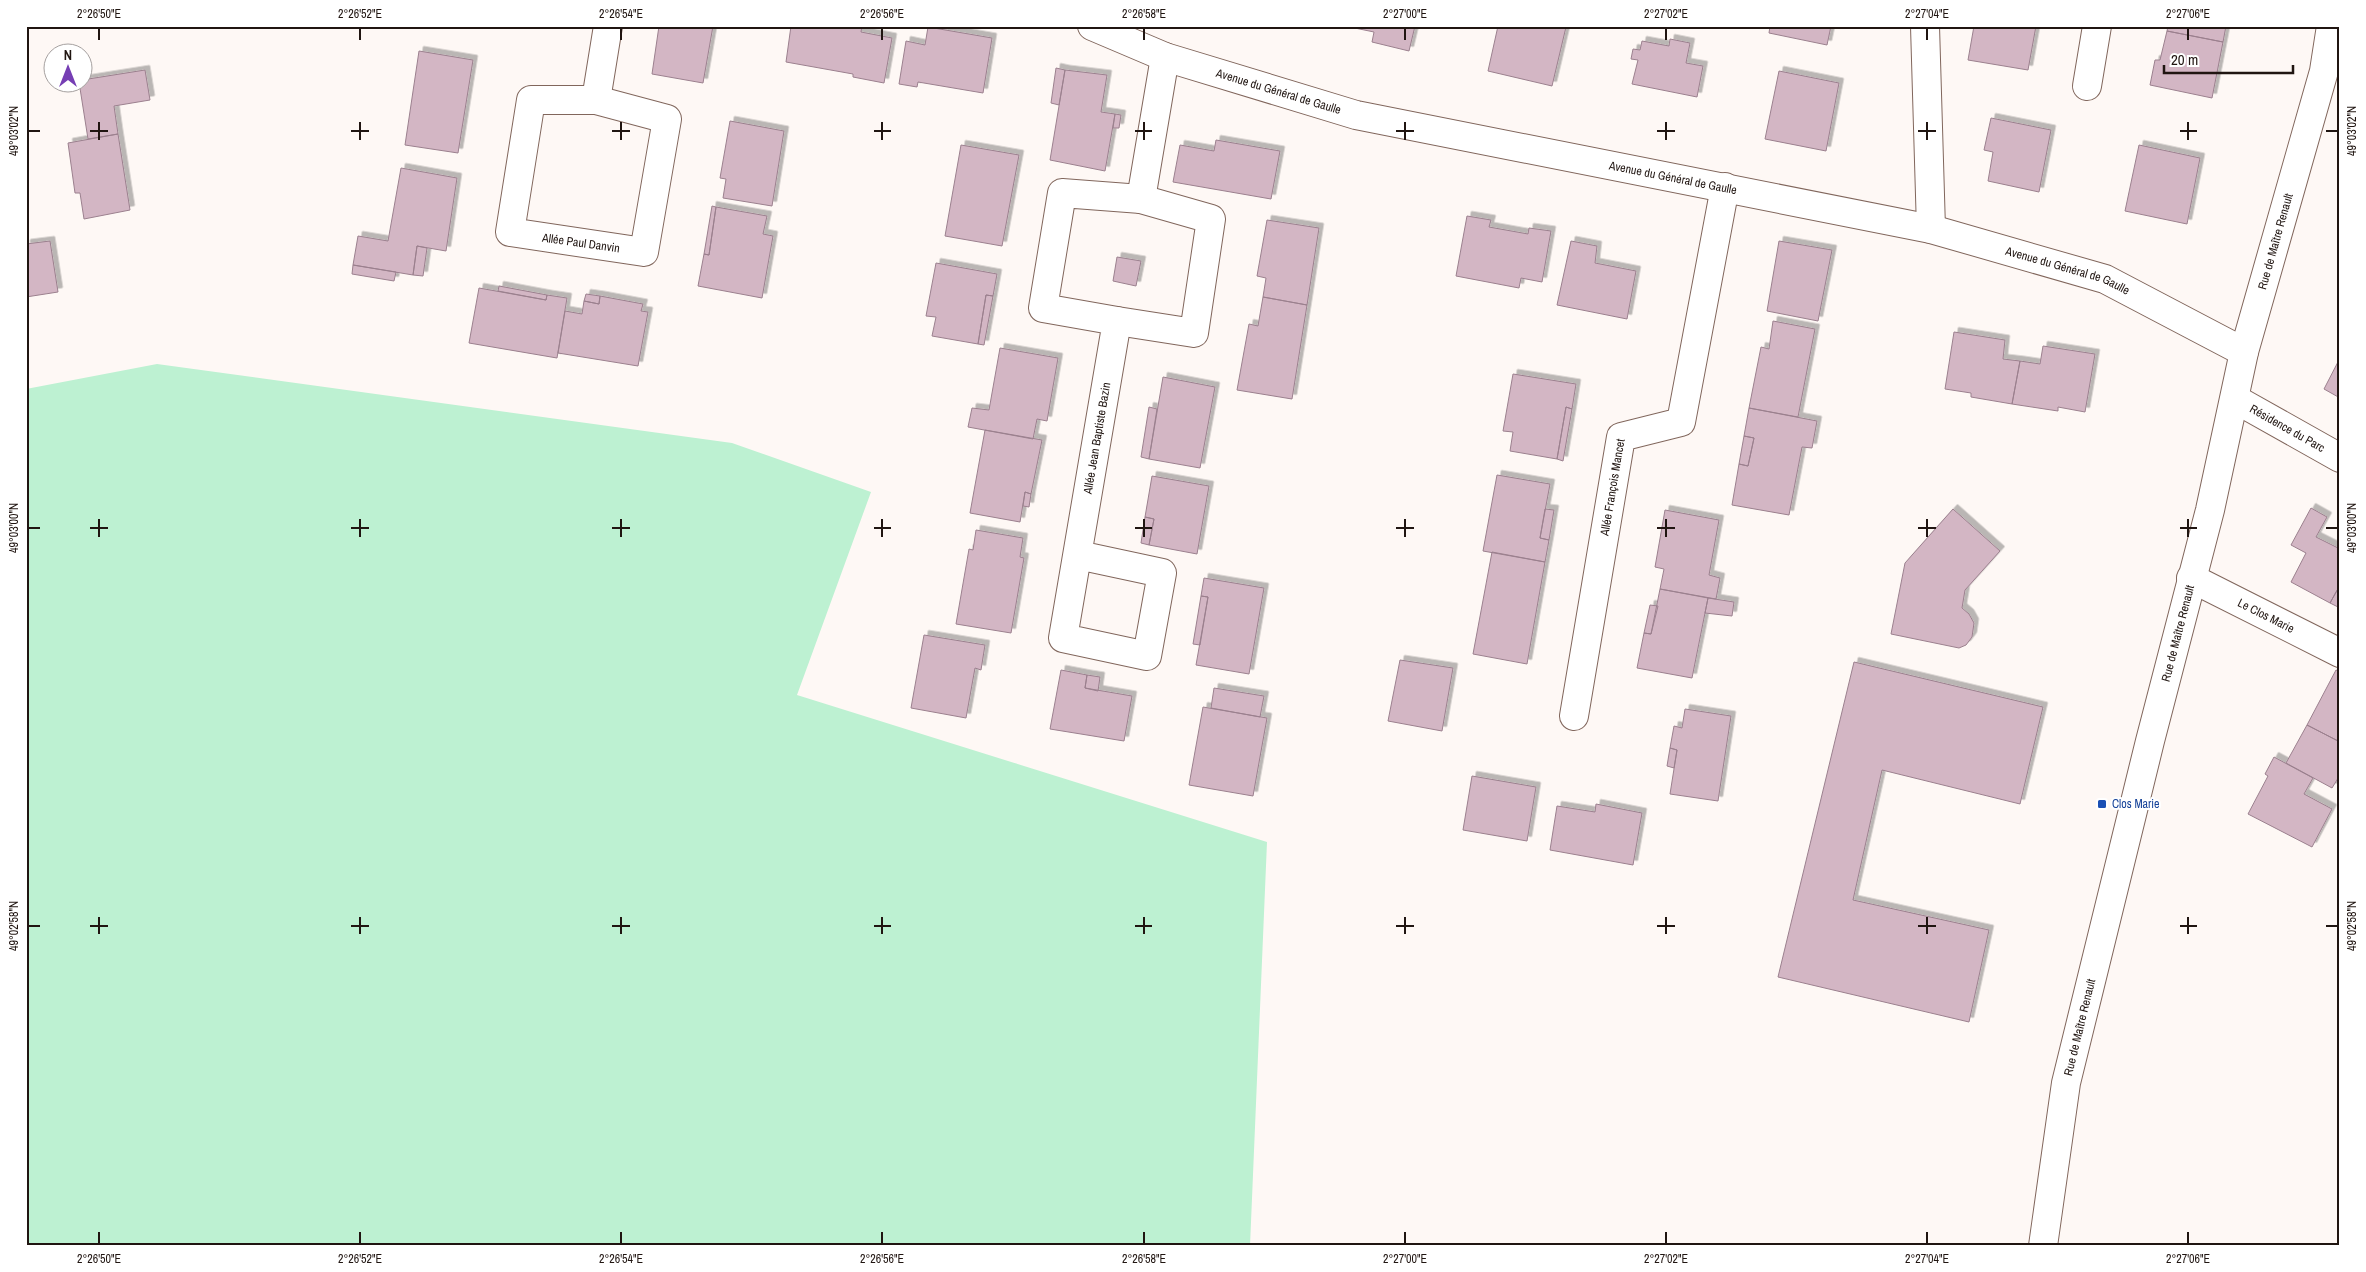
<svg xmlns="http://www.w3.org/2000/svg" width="2366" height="1272" font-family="'Archivo Narrow',sans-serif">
	<defs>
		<filter id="shadow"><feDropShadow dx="4.5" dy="-4.5" stdDeviation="0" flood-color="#0004"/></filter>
	</defs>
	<rect width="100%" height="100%" fill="#fef8f5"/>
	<!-- green -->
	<path fill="#bdf1d2" d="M157,364L732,443L871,492L797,695L1267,842L1250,1246H26V389Z"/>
	<!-- building -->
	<path fill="#d3b6c4" stroke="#9b808e" filter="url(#shadow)" d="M659,26H713L703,83L652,74Z
		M791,26H862L861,32L892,38L884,83L853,77V74L786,62Z
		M1345,26H1415L1409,51L1372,42L1374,32Z
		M1498,26L1566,27L1552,86L1488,71Z
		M1770,26H1831L1827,45L1769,33Z
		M1974,26H2036L2028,70L1968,60Z
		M2168,26H2226L2223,42L2167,31Z
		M928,27L992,38L983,93L918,82L917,87L899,84L906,41L925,45Z
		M2167,31L2223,42L2212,98L2150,85L2155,60H2160Z
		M1670,39L1690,43L1686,63L1703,66L1697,97L1632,84L1638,60L1631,59L1633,49L1640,50L1642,41L1669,46Z
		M419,51L473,60L458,153L405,145Z
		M1056,68L1065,70L1059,105L1051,103Z
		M145,70L150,100L114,106L118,134L88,139L79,82H82V80Z
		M1065,70L1107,75L1101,112L1115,114L1105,171L1050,160Z
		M1779,71L1839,83L1826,151L1765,139Z
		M1115,114L1121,115L1119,128H1113Z
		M1991,118L2051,130L2039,192L1988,181L1993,152L1984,150Z
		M730,121L784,131L772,206L723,198L726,179L720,178Z
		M118,134L130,210L84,219L80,193H75L68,143Z
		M1216,140L1280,151L1271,199L1173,182L1180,145L1214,151Z
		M961,145L1019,155L1002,246L945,236Z
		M2139,145L2200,158L2187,224L2125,211Z
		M401,168L457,178L446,251L417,246L413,275L353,265L358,236L388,241Z
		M712,206L716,207L709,255L704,254Z
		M716,207L767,216L763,234L773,236L762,298L698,286L704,254L709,255Z
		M1467,216L1491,220L1489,227L1528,234L1529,228L1551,231L1542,282L1521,278L1519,288L1456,276Z
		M1267,220L1319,228L1307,305L1263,297L1266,278L1257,276Z
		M50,241L58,292L26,297V244Z
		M1571,241L1597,246L1595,263L1636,271L1627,319L1557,305Z
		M1779,241L1832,250L1818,321L1767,311Z
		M417,246L427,248L423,276L413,275Z
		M1117,257L1141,261L1136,286L1113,281Z
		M936,263L997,274L993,296L986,295L978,344L932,336L936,317L926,316Z
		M353,265L396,272L394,281L352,274Z
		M499,286L547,295L546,300L498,291Z
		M479,288L546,300L547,295L567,298L557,358L469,343Z
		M586,294L600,296L599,304L584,301Z
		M986,295L993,296L984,345L978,344Z
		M600,296L643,304L641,311L648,312L638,366L558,353L565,311L582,314L584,301L599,304Z
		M1263,297L1307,305L1292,399L1237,390L1249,324L1258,326Z
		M1773,321L1815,329L1798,417L1749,408L1761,347L1769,349Z
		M1954,332L2005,340L2003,359L2020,361L2012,404L1971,397V393L1945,389Z
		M2043,346L2095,354L2085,412L2058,407V411L2012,404L2020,361L2040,364Z
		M1000,348L1058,358L1047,421L1037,419L1033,439L968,427L972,408L989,410Z
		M2340,358V398L2324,389Z
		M1513,374L1576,384L1572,409L1566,407L1557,459L1510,451L1513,432L1503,431Z
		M1163,377L1215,387L1200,468L1149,459Z
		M1149,407L1157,409L1149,459L1141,457Z
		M1566,407L1572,409L1563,461L1557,459Z
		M1749,408L1817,421L1812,448L1802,447L1789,515L1732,505L1739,464L1748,466L1754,438L1744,436Z
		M985,430L1042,440L1031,494L1025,492L1020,522L970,513Z
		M1744,436L1754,438L1748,466L1739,464Z
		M1497,475L1550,484L1540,538L1549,540L1545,562L1483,551Z
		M1152,476L1209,486L1197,554L1149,545L1154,519L1145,517Z
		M1025,492L1031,494L1029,507L1023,506Z
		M2311,508L2327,517L2316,537L2340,549V585L2330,603L2291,582L2306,553L2291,545Z
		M1545,509L1554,510L1549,540L1540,538Z
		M1953,509L2000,551L1965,590L1962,608L1969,614L1974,623L1972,637L1966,645L1959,648L1891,634L1905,563Z
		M1665,510L1719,520L1709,575L1720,578L1716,599L1660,589L1664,569L1655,567Z
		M1145,517L1154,519L1149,545L1141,543Z
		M976,530L1023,538L1020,557L1024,558L1011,633L956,624L969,549L973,550Z
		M1492,552L1545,562L1527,664L1473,654Z
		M1204,578L1264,588L1249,674L1196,665L1208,597L1201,596Z
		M2340,585V608L2330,603Z
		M1660,589L1708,598L1692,678L1637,668L1644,633L1651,634Z
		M1201,596L1208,597L1200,645L1193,644Z
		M1708,598L1734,602L1732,616L1705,613Z
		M1650,605L1658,606L1651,634L1644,633Z
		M924,635L985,645L981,670L975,668L966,718L911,708Z
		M1400,660L1453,668L1442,731L1388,721Z
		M1854,662L2043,707L2020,804L1882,770L1853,900L1989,930L1969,1022L1778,977Z
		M1061,670L1087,675L1085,688L1132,696L1124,741L1050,729Z
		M2336,670L2340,672V742L2307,725Z
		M1087,675L1100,677L1098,691L1085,688Z
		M1214,688L1264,696L1260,717L1211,708Z
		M1203,707L1267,718L1253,796L1189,785Z
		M1685,709L1731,716L1718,801L1670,794L1677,750L1670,748L1674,726L1682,728Z
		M2307,725L2340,742V775L2332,788L2286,763Z
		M1670,748L1677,750L1674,768L1667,766Z
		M2274,757L2313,778L2304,794L2332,809L2312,847L2248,814L2268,776L2265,774Z
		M1472,776L1536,787L1527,841L1463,830Z
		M1596,804L1642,813L1633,865L1550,850L1557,806L1595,812Z"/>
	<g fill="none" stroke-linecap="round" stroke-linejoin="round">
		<defs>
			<g id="minor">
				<path id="s1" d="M1092,26L1165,57L1356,115L1931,229L2105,279L2244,352"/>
				<path d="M1925,26L1931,229"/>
				<path d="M2087,86L2097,26"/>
				<path d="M531,100H596L667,119L644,252L510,232Z"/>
				<path d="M596,100L608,26"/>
				<path d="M1117,321L1194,333L1211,219L1141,199"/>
				<path id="s2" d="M2235,399L2340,458"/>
				<path id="s3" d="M1078,555L1162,573L1147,656L1063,638L1117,321L1043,308L1062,193L1141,199L1165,57"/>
				<path id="s4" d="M2191,578L2340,653"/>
				<path id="s5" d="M1574,716L1621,437L1681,422L1725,187"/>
				<path id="s6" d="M2043,1246L2066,1083L2150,741L2210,510L2244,352L2324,71L2331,26"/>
			</g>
		</defs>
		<!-- minor casing -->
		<use href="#minor" stroke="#81665c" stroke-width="30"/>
		<!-- minor -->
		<use href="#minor" stroke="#fff" stroke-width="28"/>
	</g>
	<!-- ticks -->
	<path fill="none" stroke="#201511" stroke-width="2" d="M99,28V40M360,28V40M621,28V40M882,28V40M1144,28V40M1405,28V40M1666,28V40M1927,28V40M2188,28V40M99,122V140M360,122V140M621,122V140M882,122V140M1144,122V140M1405,122V140M1666,122V140M1927,122V140M2188,122V140M28,131H40M90,131H108M351,131H369M612,131H630M874,131H891M1135,131H1152M1396,131H1414M1657,131H1675M1918,131H1936M2180,131H2197M2326,131H2338M99,519V537M360,519V537M621,519V537M882,519V537M1144,519V537M1405,519V537M1666,519V537M1927,519V537M2188,519V537M28,528H40M90,528H108M351,528H369M612,528H630M874,528H891M1135,528H1152M1396,528H1414M1657,528H1675M1918,528H1936M2180,528H2197M2326,528H2338M99,917V934M360,917V934M621,917V934M882,917V934M1144,917V934M1405,917V934M1666,917V934M1927,917V934M2188,917V934M28,926H40M90,926H108M351,926H369M612,926H630M874,926H891M1135,926H1152M1396,926H1414M1657,926H1675M1918,926H1936M2180,926H2197M2326,926H2338M99,1232V1244M360,1232V1244M621,1232V1244M882,1232V1244M1144,1232V1244M1405,1232V1244M1666,1232V1244M1927,1232V1244M2188,1232V1244"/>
	<!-- markers -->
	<rect fill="#1a4fb4" stroke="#fff" stroke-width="2" x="2097" y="799" width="10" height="10" rx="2.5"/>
	<g text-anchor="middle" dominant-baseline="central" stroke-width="4" stroke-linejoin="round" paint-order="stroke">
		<!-- street labels -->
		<g font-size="12" fill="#201511" stroke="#fff">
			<text stroke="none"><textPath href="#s1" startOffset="198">Avenue du Général de Gaulle</textPath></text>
			<text stroke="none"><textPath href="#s1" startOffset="602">Avenue du Général de Gaulle</textPath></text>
			<text stroke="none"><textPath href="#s6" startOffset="1032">Rue de Maître Renault</textPath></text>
			<text transform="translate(581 243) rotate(8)">Allée Paul Danvin</text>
			<text stroke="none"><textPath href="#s1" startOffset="1008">Avenue du Général de Gaulle</textPath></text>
			<text stroke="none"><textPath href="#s2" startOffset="60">Résidence du Parc</textPath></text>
			<text stroke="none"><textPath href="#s3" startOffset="459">Allée Jean Baptiste Bazin</textPath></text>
			<text stroke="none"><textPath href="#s5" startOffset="232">Allée François Mancet</textPath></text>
			<text stroke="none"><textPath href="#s4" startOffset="84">Le Clos Marie</textPath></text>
			<text stroke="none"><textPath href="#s6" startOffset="628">Rue de Maître Renault</textPath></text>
			<text stroke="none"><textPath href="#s6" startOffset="222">Rue de Maître Renault</textPath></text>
		</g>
		<!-- transit labels -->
		<g font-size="12" fill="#164399" stroke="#fff" text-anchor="start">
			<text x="2112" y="804">Clos Marie</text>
		</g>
	</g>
	<!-- border -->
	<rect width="2366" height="1272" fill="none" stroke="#ffffff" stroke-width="55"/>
	<!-- north arrow -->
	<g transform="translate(68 68)"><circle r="24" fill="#ffffff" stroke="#a6a1a0"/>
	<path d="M0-4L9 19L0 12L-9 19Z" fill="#763eb4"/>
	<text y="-8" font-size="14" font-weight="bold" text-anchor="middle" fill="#201511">N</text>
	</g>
	<!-- scale -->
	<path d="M2164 65v8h129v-8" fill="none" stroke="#201511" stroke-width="2.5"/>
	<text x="2171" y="65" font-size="15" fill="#201511" stroke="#ffffff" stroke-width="4" paint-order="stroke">20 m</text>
	<rect x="28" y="28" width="2310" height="1216" fill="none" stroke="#201511" stroke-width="2"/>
	<g font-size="12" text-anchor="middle" fill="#201511">
		<text x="99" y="18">2°26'50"E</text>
		<text x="360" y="18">2°26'52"E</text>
		<text x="621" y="18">2°26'54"E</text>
		<text x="882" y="18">2°26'56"E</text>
		<text x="1144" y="18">2°26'58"E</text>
		<text x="1405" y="18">2°27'00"E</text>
		<text x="1666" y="18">2°27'02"E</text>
		<text x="1927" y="18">2°27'04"E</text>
		<text x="2188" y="18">2°27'06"E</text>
		<text transform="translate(14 131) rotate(-90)" y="4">49°03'02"N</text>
		<text transform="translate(2352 131) rotate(-90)" y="4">49°03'02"N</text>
		<text transform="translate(14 528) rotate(-90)" y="4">49°03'00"N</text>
		<text transform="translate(2352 528) rotate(-90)" y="4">49°03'00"N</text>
		<text transform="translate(14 926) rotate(-90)" y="4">49°02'58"N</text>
		<text transform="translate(2352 926) rotate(-90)" y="4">49°02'58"N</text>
		<text x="99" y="1263">2°26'50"E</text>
		<text x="360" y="1263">2°26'52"E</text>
		<text x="621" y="1263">2°26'54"E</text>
		<text x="882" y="1263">2°26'56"E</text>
		<text x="1144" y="1263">2°26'58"E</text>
		<text x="1405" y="1263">2°27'00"E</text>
		<text x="1666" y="1263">2°27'02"E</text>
		<text x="1927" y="1263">2°27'04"E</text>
		<text x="2188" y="1263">2°27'06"E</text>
	</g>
</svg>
